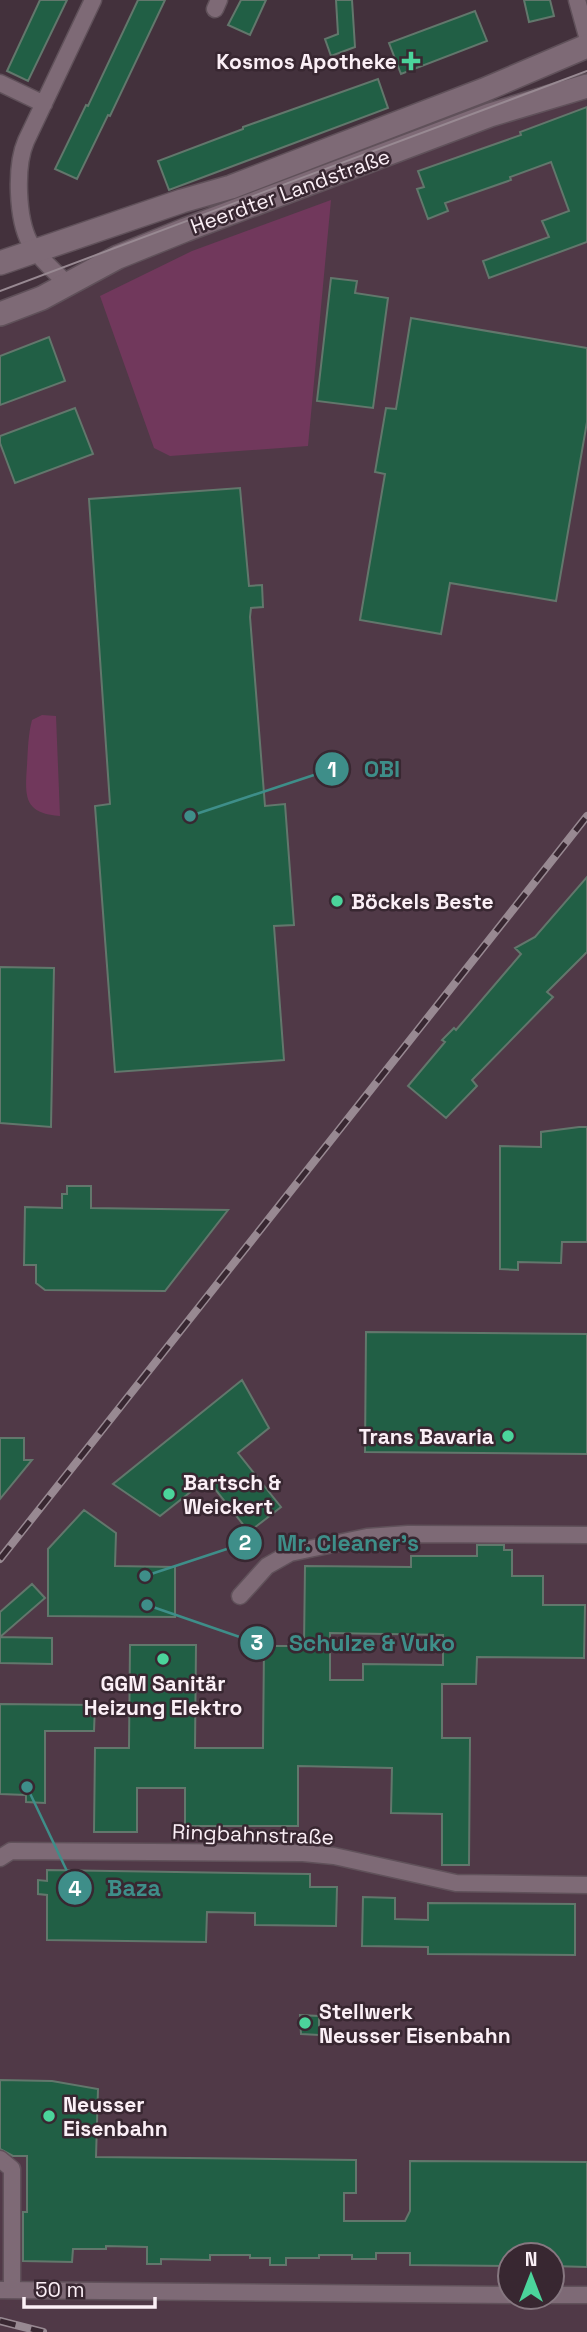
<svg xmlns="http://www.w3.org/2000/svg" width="587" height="2332" font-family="'Space Grotesk',sans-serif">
	<rect width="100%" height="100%" fill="#43313c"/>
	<!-- built -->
	<path fill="#503947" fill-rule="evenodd" d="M587,92V2332H0V323L66,298L157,251ZM510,2255H552V2297H510Z"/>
	<!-- green -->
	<path fill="#71385c" d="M331,200L308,446L170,456L154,448L100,296L192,251Z
		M42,715L56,716L60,816C23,813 25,796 27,765C28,750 28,735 32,720Z"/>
	<!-- building -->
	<path fill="#215f45" stroke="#62776c" stroke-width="2" fill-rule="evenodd" d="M40,0H67L28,81L7,71Z
		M138,0H165L110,116L108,115L77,179L55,169L86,105L88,106Z
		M241,0H266L250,35L228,25Z
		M336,0H352L355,47L331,56L325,39L338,34Z
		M524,0H550L554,16L529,22Z
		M475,11L487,41L401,74L389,43Z
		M378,79L388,108L169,190L158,161L243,129V127Z
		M587,107V242L489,278L483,261L549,237L542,221L569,211L551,162L510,177L511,180L445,203L448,211L428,219L417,189L424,187L418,171L521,135L520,132Z
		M331,278L357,281L355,293L388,298L373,408L317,401Z
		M411,318L587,348V422L556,601L450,583L441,634L360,620L385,474L375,472L386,408L396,409Z
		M49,337L65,381L0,405V356Z
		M75,408L93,454L15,483L0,443V436Z
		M240,488L249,586L262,585L263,607L251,608L250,617L265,806L285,804L294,925L274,926L284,1060L115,1072L95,806L110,804L89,499Z
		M587,877V952L547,992L553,997L472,1080L477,1086L446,1118L408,1086L445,1042L442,1040L454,1028L456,1030L521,954L515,948L535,937Z
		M0,967L54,968L51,1127L0,1123Z
		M579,1127H587V1242H562L561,1263L518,1262V1270L500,1269V1146L541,1147V1132Z
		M67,1186H91V1208L228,1210L165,1291L45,1290L36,1283V1265H24L25,1207L62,1208V1194H67Z
		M366,1332L587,1334V1454L365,1452Z
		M242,1380L269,1428L238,1453L281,1507L249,1532L207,1479L160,1516L113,1484Z
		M0,1438H24V1460H32L0,1499Z
		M84,1510L116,1533L115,1566L175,1567V1617L48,1616V1549Z
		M477,1545H504V1550H512V1576H543V1605H585L584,1658L477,1657L476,1684H442V1738H470L469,1865H442V1814L391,1813L392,1768L298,1766V1826H185V1788H137V1832H94L95,1748H129L130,1645H196L195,1748H263L264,1646H304L305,1566L411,1567V1556H477ZM330,1633L443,1635V1665L363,1664V1680H330Z
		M32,1584L45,1598L0,1637L52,1638V1664L0,1663V1612Z
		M0,1704L95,1705L94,1731H45V1803L26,1802V1795L0,1794Z
		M47,1870L310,1874V1887H337L336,1926L255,1925V1913L207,1912L206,1942L47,1940V1895L38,1894V1880L47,1881Z
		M363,1897L395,1898V1919L428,1920V1903L575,1904V1955L428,1954V1947L362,1946Z
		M300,2015L319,2016V2035L301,2034Z
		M0,2080L52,2081L98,2089L96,2157L356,2160V2193H344V2221H405L410,2211V2161L587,2162V2267L552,2266V2255H510V2266L410,2265V2253H376V2259H352V2255H319V2258H286V2265H270V2258H250V2255H210V2260L161,2259V2264H147V2247L106,2246V2249H73L72,2262L23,2261V2212H27V2156H13L0,2149Z"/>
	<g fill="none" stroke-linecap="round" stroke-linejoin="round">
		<defs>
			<path id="street" d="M577,0L587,36
				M215,9L219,0
				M0,83L44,104
				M67,284C55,271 39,259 30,243C17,219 15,166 26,141L93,0
				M240,1596L267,1566L290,1553L367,1537L408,1534L587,1535
				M0,1858L11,1851L303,1853L334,1856L456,1883L587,1885
				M0,2159L12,2169V2290
				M0,2290L510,2295
				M552,2295H587"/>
			<path id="secondary" d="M0,263L182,201L231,187L484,90L587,46
				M0,314L42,298L118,257L185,230L490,115L587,86"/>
		</defs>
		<!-- street casing -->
		<use href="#street" stroke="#60515a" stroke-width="19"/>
		<!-- secondary casing -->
		<use href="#secondary" stroke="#60515a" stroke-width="26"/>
		<!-- street -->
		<use href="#street" stroke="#7e6a76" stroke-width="16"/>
		<!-- secondary -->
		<use href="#secondary" stroke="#7e6a76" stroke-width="23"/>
		<!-- tram -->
		<path stroke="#988992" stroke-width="2" d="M0,291L587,71"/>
		<defs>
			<path id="rail" d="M0,1559L587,816
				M0,2321L43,2332"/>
		</defs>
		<!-- rail casing -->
		<use href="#rail" stroke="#988992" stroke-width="8"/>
		<!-- rail -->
		<use href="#rail" stroke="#382731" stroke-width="5" stroke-dasharray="16" stroke-linecap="butt"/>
	</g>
	<!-- markers -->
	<g fill="#4bd49b" stroke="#382731" stroke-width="2.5">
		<path d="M407.5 50.5h7v7h7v7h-7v7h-7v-7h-7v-7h7z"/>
		<circle cx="337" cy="901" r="7"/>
		<circle cx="508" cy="1436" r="7"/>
		<circle cx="169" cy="1494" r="7"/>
		<circle cx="163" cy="1659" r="7"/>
		<circle cx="305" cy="2023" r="7"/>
		<circle cx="49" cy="2116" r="7"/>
	</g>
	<g text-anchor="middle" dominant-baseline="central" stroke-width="5" stroke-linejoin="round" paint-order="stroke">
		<!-- poi labels -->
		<g font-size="21" font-weight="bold" fill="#fbeff6" stroke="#382731" text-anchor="start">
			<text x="397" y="61" text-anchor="end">Kosmos Apotheke</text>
			<text x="351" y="901">Böckels Beste</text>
			<text x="494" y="1436" text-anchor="end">Trans Bavaria</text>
			<text x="183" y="1482">Bartsch &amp;<tspan x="183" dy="24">Weickert</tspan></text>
			<text x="163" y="1683" text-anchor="middle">GGM Sanitär<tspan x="163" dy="24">Heizung Elektro</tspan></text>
			<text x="319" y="2011">Stellwerk<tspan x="319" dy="24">Neusser Eisenbahn</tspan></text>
			<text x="63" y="2104">Neusser<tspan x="63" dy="24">Eisenbahn</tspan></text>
		</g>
		<!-- street labels -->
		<g font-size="21" fill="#fbeff6" stroke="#382731">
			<text transform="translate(290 191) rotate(-20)">Heerdter Landstraße</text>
			<text transform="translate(253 1834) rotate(2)">Ringbahnstraße</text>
		</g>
	</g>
	<!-- callouts -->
	<path fill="none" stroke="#3e8e89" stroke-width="2.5" d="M190 816L332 769M145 1576L245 1543M147 1605L257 1643M27 1787L75 1888"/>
	<g fill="#3e8e89" stroke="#382731" stroke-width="2.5">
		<circle cx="190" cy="816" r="7"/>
		<circle cx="145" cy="1576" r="7"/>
		<circle cx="147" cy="1605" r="7"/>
		<circle cx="27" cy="1787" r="7"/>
		<circle cx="332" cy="769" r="18"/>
		<circle cx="245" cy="1543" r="18"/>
		<circle cx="257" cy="1643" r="18"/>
		<circle cx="75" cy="1888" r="18"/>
	</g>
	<g font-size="21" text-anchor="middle" font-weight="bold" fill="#fff">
		<text x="332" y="777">1</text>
		<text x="245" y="1550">2</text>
		<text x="257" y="1650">3</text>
		<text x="75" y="1896">4</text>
	</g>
	<g font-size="23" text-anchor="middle" font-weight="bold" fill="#3e8e89" stroke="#382731" stroke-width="5" stroke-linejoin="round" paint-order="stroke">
		<text x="382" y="777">OBI</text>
		<text x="348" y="1551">Mr. Cleaner's</text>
		<text x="372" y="1651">Schulze &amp; Vuko</text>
		<text x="134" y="1896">Baza</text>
	</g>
	<!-- north arrow -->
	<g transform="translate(531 2276)"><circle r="33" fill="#382731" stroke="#867780" stroke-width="2"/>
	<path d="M0-5L12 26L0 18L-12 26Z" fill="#4bd49b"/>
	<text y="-10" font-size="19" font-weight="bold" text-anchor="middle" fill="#fbeff6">N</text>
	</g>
	<!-- scale -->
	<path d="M24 2297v10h131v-10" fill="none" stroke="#fbeff6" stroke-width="3.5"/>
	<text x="35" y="2297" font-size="21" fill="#fbeff6" stroke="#382731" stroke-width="5" paint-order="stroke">50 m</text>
</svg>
